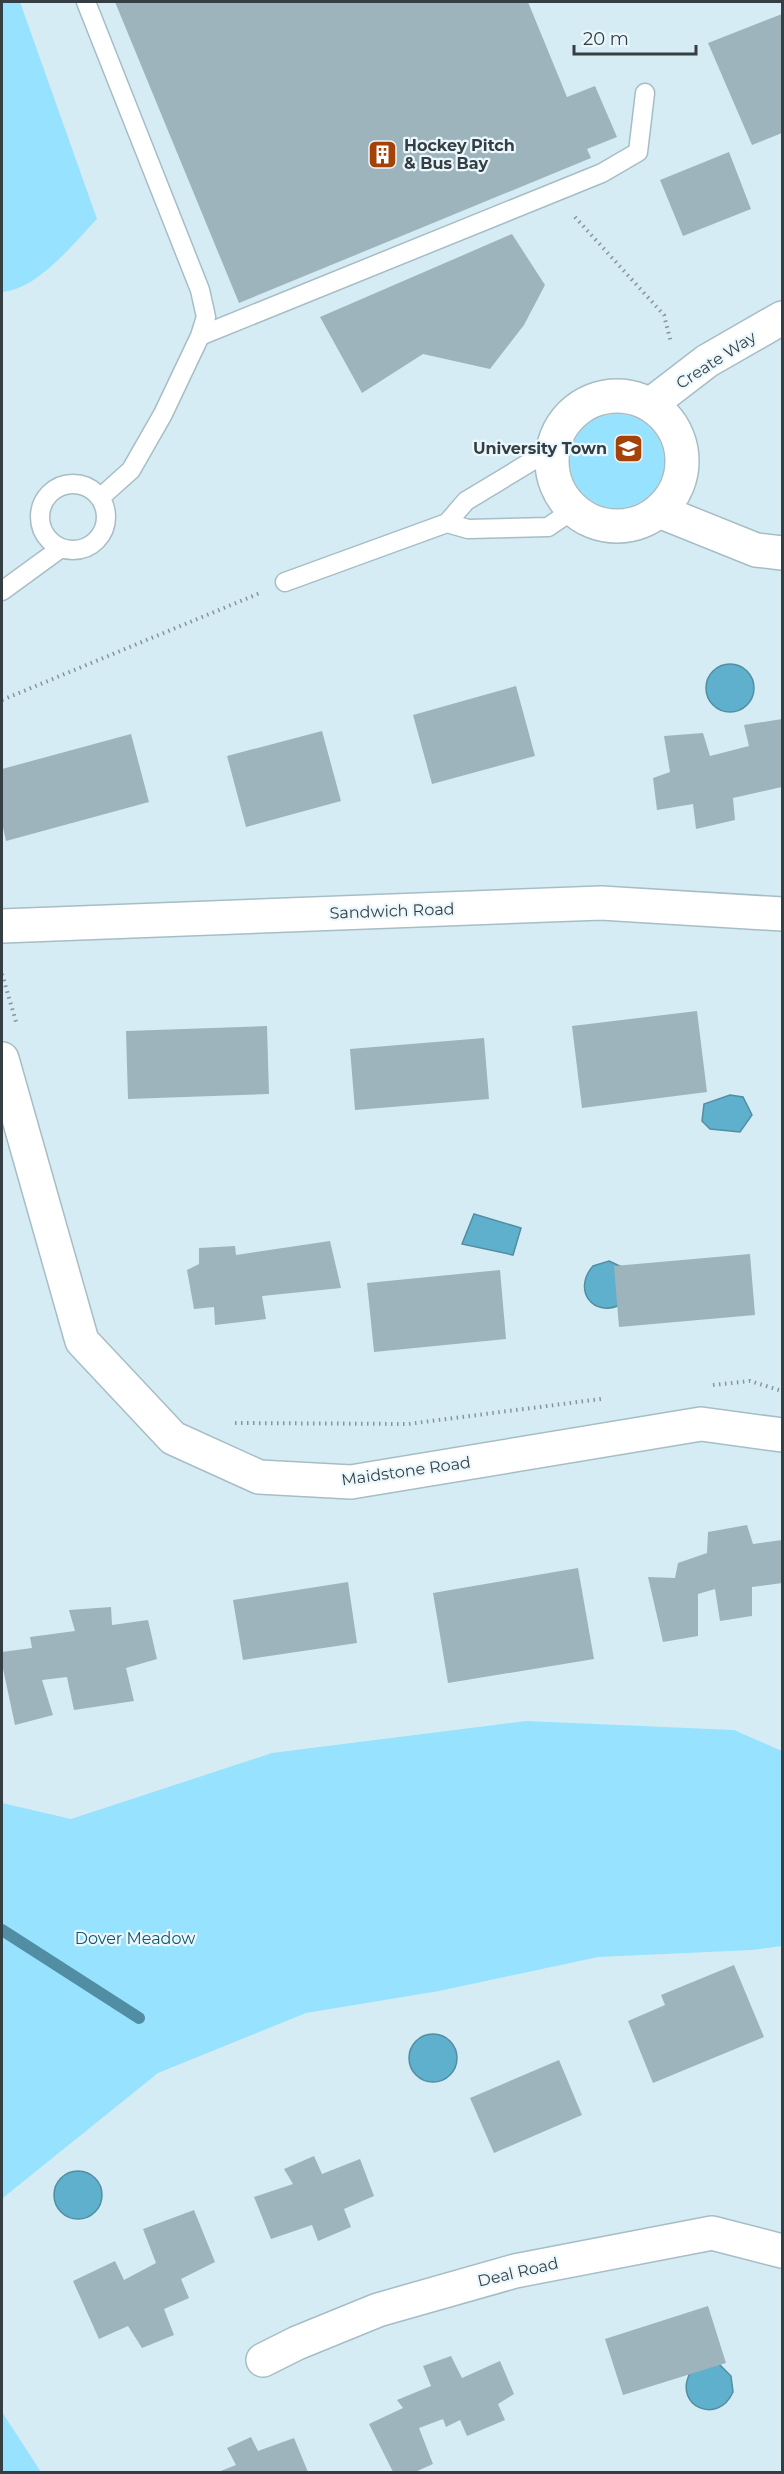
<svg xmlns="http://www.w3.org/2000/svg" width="784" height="2474" font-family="Montserrat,sans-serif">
	<rect width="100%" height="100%" fill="#d6ecf5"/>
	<!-- green -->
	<path fill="#97e2fe" d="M2,2H20L97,219C73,244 38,289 2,292Z
		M570 461a47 47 0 1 1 94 0a47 47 0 1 1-94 0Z
		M526,1721L734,1730L782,1751V1946L752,1950L598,1957L439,1991L306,2013L158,2073L4,2197L2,2203V1803L71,1819L272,1753Z
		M2,2412L41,2472H2Z"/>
	<!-- water -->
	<path fill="#5eb0cd" stroke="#528ea3" stroke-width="1.5" d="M706 688a24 24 0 1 1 48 0a24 24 0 1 1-48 0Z
		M730,1095L743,1097L752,1115L740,1132L710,1129L702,1121L704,1104Z
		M474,1214L521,1228L513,1255L462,1244Z
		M609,1261L624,1268L622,1304C593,1319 572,1290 593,1266Z
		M409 2058a24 24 0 1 1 48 0a24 24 0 1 1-48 0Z
		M54 2195a24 24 0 1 1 48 0a24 24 0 1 1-48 0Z
		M719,2364L731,2376L733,2392C718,2426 673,2406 690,2373Z"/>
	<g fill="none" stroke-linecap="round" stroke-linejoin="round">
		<!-- stream -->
		<path stroke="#528ea3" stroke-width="12" d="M2,1930L139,2018"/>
	</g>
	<!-- building -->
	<path fill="#9eb4bc" d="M115,2H528L567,97L595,86L617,137L587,149L591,158L239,303Z
		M782,14V133L752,145L708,43Z
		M729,152L751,209L683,236L660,180Z
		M512,234L545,285L524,325L490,369L423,354L362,393L320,317Z
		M516,686L535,756L432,784L413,715Z
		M782,719V787L733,798L735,820L696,829L693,804L657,810L653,778L670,772L664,736L703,733L710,756L749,746L744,725Z
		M322,731L341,801L246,827L227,756Z
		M131,734L149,802L6,841L2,823V769Z
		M697,1011L707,1092L582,1108L572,1026Z
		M267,1026L269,1094L128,1099L126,1031Z
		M484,1038L489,1099L355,1110L350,1049Z
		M330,1241L341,1288L262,1296L266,1319L215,1325L214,1307L194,1309L187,1270L199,1264V1248L235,1246L236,1255Z
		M750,1254L755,1315L619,1327L614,1266Z
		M500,1270L506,1339L374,1352L367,1283Z
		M747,1525L753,1544L782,1540V1583L752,1587V1616L720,1621L715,1589L698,1594V1636L663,1642L648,1577L675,1578L678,1563L707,1553L708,1532Z
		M578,1568L594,1659L448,1683L433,1593Z
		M348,1582L357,1643L243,1660L233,1600Z
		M111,1607L112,1625L148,1620L157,1659L126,1668L134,1701L74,1710L67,1677L42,1680L53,1715L15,1725L2,1664V1652L32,1648L30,1637L75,1631L69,1610Z
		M734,1965L764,2037L653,2083L628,2021L665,2005L661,1995Z
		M559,2060L582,2115L494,2153L470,2098Z
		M314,2156L322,2174L360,2159L374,2196L344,2209L351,2227L318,2241L312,2225L271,2239L254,2197L293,2184L284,2169Z
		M194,2210L215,2262L181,2279L189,2298L164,2309L174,2335L142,2348L128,2326L99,2339L73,2281L115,2261L124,2280L156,2263L143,2229Z
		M708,2306L726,2363L623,2395L605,2339Z
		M451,2356L462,2378L500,2361L514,2394L498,2404L505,2420L467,2436L460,2420L446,2427L443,2419L419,2428L433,2464L415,2472H393L369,2424L403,2408L397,2400L431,2386L423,2366Z
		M251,2437L258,2451L294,2438L308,2472H218L236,2465L227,2448Z"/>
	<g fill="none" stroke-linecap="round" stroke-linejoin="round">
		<defs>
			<path id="lane" d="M86,2L200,290L206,317L200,336L163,414L131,470L101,497
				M200,336L602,173L638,152L645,93
				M40 517a33 33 0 1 1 66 0a33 33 0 1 1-66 0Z
				M447,523L468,529L548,527L573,510
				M285,582L447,523L466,501L552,449
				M2,591L61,548"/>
			<path id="street" d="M552 461a65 65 0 1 1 130 0a65 65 0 1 1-130 0Z
				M651,404L707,361L782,318
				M659,511L756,550L782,553
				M2,926L601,903L782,914
				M2,1059L82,1341L173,1438L259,1477L351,1482L701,1424L782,1435
				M263,2360L297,2343L378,2310L515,2271L712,2233L782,2251"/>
		</defs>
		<!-- lane casing -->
		<use href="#lane" stroke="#a7bdc6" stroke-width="21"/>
		<!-- street casing -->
		<use href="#street" stroke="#a7bdc6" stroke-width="36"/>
		<!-- path -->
		<path stroke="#86959c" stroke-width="4" stroke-dasharray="1.5 4.5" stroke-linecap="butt" d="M575,217L664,315L671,343
			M2,700L260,593
			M2,974L17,1025
			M713,1385L750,1381L782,1391
			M235,1423L408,1424L601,1399"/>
		<!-- lane -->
		<use href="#lane" stroke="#fff" stroke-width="18"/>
		<!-- street -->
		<use href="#street" stroke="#fff" stroke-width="33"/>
	</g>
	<!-- icons -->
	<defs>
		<symbol id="building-square" viewBox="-11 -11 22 22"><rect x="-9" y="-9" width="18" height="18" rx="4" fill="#a54207" stroke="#eaf8fd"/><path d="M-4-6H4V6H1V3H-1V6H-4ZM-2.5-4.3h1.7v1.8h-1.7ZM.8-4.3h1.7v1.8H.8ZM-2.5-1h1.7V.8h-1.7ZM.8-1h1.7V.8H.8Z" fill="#fff"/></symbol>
		<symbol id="university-square" viewBox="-11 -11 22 22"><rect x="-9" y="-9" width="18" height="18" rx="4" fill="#a54207" stroke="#eaf8fd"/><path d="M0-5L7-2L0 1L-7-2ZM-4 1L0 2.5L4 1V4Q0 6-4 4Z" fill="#fff"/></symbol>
	</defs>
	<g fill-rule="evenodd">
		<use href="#building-square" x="366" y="138" width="33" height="33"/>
		<use href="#university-square" x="612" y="432" width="33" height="33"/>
	</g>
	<g text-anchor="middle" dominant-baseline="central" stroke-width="4.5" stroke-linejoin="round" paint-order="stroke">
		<!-- poi labels -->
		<g font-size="16" font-weight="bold" fill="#353e42" stroke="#eaf8fd" text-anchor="start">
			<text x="404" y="145">Hockey Pitch<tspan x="404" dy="18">&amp; Bus Bay</tspan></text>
			<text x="607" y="448" text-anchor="end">University Town</text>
		</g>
		<!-- street labels -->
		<g font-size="16" fill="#353e42" stroke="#eaf8fd">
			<text transform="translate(716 360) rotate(-33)">Create Way</text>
			<text transform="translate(392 911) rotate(-2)">Sandwich Road</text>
			<text transform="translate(406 1471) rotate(-8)">Maidstone Road</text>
			<text transform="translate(518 2272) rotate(-13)">Deal Road</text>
		</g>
		<!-- park labels -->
		<g font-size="16" fill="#14576c" stroke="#eaf8fd">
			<text x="135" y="1938">Dover Meadow</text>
		</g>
	</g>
	<!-- border -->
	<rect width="784" height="2474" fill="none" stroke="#353e42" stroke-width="6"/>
	<!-- scale -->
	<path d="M574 45v9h122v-9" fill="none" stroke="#353e42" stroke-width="3"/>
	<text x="583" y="45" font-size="18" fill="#353e42" stroke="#eaf8fd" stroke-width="4.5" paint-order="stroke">20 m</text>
</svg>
